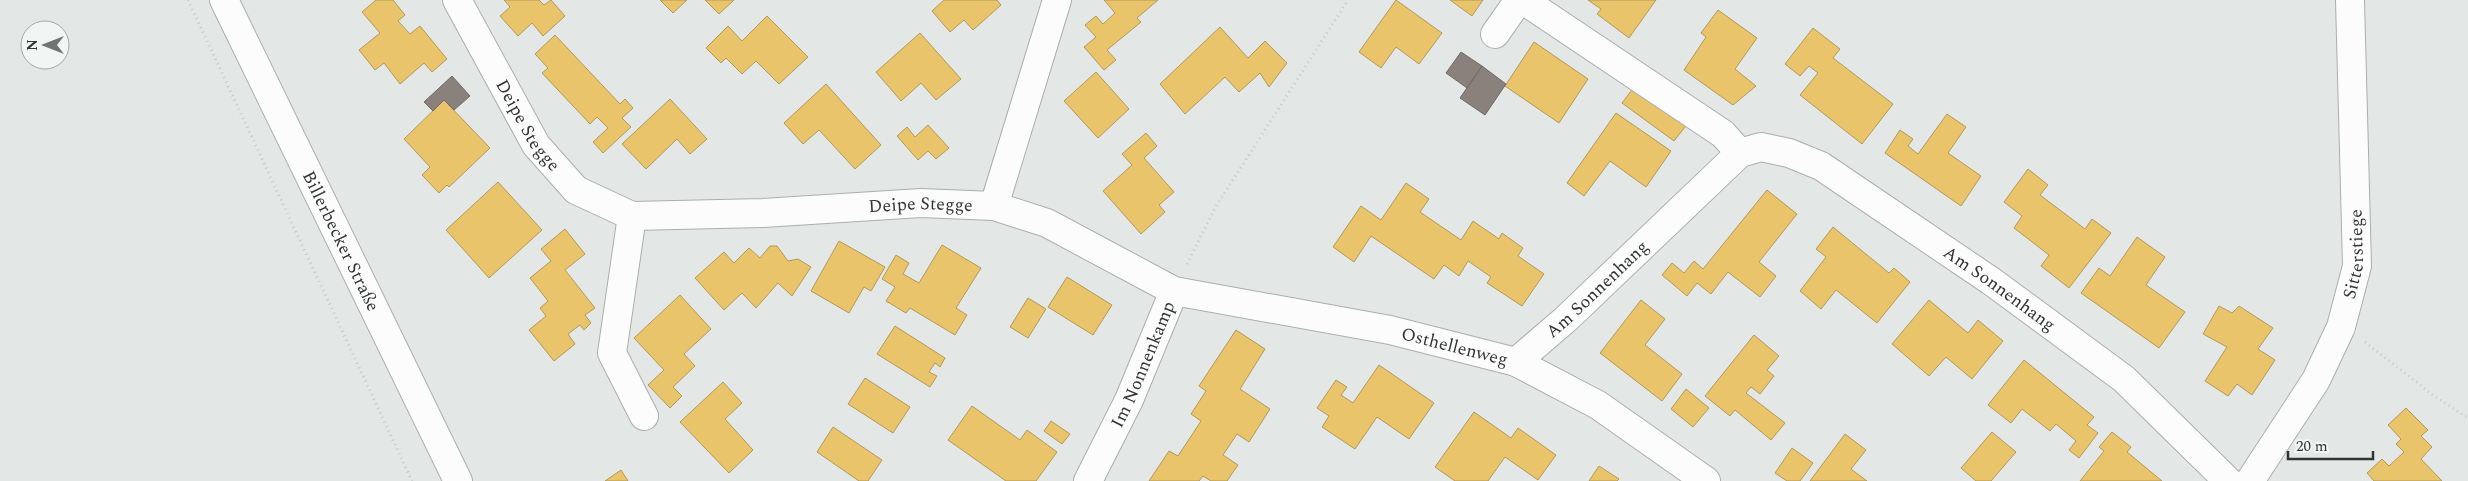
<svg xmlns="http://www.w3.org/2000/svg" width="2468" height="481" font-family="Spectral,serif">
	<rect width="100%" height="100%" fill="#e3e8e6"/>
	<!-- homes -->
	<path fill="#e9c46a" stroke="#b2995a" d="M376,0H393L405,15L398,21L410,34L420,26L447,59L432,72L424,63L400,84L384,63L375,70L359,50L380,33L362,12Z
		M504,0H539L544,5L551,0L565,16L543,36L532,23L518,36L500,16L510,7Z
		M660,0H687L673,13Z
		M705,0H734L719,14Z
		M944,0H997L1001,5L973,30L964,20L950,32L932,11Z
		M1104,0H1158L1137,18L1141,22L1107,50L1116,60L1104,70L1084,47L1096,37L1085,25L1096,16L1103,24L1115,13Z
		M1396,0L1442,33L1419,64L1396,47L1381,68L1359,52Z
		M1450,0H1483L1472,16Z
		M1588,0H1656L1629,38L1597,14L1601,9Z
		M1718,10L1757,38L1735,69L1756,86L1733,105L1684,70L1706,37L1701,33Z
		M767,16L808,57L779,84L756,61L742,74L726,58L721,63L706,48L728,26L742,41Z
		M1220,27L1248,58L1265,41L1287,63L1269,87L1260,73L1239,92L1225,77L1185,114L1160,84Z
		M1813,28L1840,49L1833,58L1893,104L1862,144L1800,95L1818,73L1809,66L1800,76L1785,64Z
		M920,33L961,79L936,100L921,83L901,101L876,72Z
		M555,35L620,104L625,99L633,108L622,118L631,127L603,153L593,142L608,128L597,117L590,124L542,73L548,68L535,54Z
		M1534,42L1588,79L1559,123L1505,86Z
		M1096,72L1129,109L1098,138L1064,101Z
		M1637,83L1689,122L1674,141L1622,103Z
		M826,84L881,145L855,169L819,130L803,144L784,123Z
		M670,99L707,139L690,154L677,139L646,169L622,144Z
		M444,100L490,148L449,187L447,185L439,193L422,175L430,167L404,139Z
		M1616,113L1671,151L1646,187L1610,161L1584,196L1567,183Z
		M1947,114L1966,127L1948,153L1981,176L1961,206L1885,153L1900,130L1913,139L1908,146L1918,154Z
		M928,125L949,148L936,159L928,151L918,160L897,136L907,127L915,137Z
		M1146,133L1157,146L1144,158L1174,192L1159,205L1165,212L1141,234L1103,191L1132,165L1122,154Z
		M2028,169L2048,185L2040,195L2085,229L2092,219L2111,233L2069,288L2041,266L2049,255L2014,228L2022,216L2004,202Z
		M498,182L542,230L489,278L446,230Z
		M1406,183L1429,199L1420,212L1461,240L1473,221L1499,239L1502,233L1523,248L1518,256L1544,274L1522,306L1487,283L1491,277L1468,261L1459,276L1444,265L1434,279L1371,236L1354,262L1333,247L1361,206L1381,220Z
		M1767,190L1797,214L1759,262L1776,276L1760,297L1728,272L1711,294L1697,283L1687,296L1662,275L1672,263L1684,273L1694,261L1703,269Z
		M1833,227L1889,273L1894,268L1910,282L1877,323L1836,290L1821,309L1800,291L1826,257L1816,249Z
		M565,229L585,254L565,270L595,308L585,315L591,323L584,330L580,325L568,334L575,344L554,361L529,330L546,316L540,308L548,301L530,278L551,261L541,249Z
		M2137,237L2165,257L2146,285L2185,312L2159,348L2081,293L2099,268L2110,276Z
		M839,241L885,267L871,291L864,287L849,313L811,291Z
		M942,245L981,268L956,308L967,315L955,335L910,308L906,313L886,301L895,287L882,279L896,255L909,263L903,274L919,283Z
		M770,246H777L788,261L798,259L811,267L792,296L778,283L756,308L742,293L724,310L695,278L724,252L734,263L749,248L760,258Z
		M1067,277L1112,305L1093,335L1048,307Z
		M680,295L711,329L684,354L695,366L673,387L682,396L670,408L648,385L664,370L634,338Z
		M1028,298L1046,309L1028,338L1010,327Z
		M1641,300L1665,319L1645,345L1682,374L1662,401L1600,353Z
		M1929,300L1968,333L1978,320L2003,341L1972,379L1946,357L1929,376L1892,344Z
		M2219,306L2232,313L2239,306L2273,328L2258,349L2275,360L2252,395L2237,384L2228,396L2205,381L2227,347L2203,334Z
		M895,326L945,358L940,367L935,363L929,372L937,376L930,387L877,354Z
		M1236,330L1265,349L1240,389L1270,409L1249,442L1237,434L1223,455L1238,465L1227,481H1211L1203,476L1199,481H1149L1169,451L1178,456L1201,421L1191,414L1206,391L1199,386Z
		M1754,335L1779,356L1767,370L1774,376L1760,394L1751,387L1746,393L1785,423L1771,440L1735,410L1730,416L1705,396Z
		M2024,360L2094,417L2087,425L2098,433L2079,458L2069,450L2076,441L2056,424L2050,431L2022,409L2011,423L1988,405Z
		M1379,365L1434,403L1409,439L1377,417L1355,449L1322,427L1329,416L1317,408L1336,380L1347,387L1341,395L1353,403Z
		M865,378L910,407L893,433L848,404Z
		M723,382L742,403L725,419L753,450L729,473L680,422Z
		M1686,389L1709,408L1693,427L1671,409Z
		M972,406L1020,440L1027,430L1057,452L1036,481H1006L948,440Z
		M2406,408L2428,430L2421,436L2432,447L2421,459L2442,481H2374L2367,473L2382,459L2389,466L2404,452L2396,444L2401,439L2388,425Z
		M1474,412L1511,438L1518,428L1556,455L1538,480L1505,457L1488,481H1455L1435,467Z
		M1051,421L1070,434L1062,444L1044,431Z
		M833,427L882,460L868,481H859L817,452Z
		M1992,432L2016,452L1991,481H1976L1961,468Z
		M2112,432L2131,447L2127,452L2162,481H2080L2104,451L2099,447Z
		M1845,434L1866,450L1851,469L1867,481H1810Z
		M1792,448L1813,463L1800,481H1787L1775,473Z
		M1599,466L1619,479L1617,481H1589Z
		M621,470L628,481H605Z"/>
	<!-- industry -->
	<path fill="#8a817c" stroke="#706a66" d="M1461,52L1482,66L1467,88L1446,73Z
		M1482,66L1506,84L1485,115L1460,98Z
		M452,76L470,96L454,110L444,100L433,111L424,102Z"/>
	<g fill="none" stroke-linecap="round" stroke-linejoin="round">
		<defs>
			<g id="minor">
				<path id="s1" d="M457,0L536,145L576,190L632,216L763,213L921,203L994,206L1057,0"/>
				<path d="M1523,0L1723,134L1740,153"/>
				<path d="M1495,34L1519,0"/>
				<path id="s2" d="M994,206L1047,223L1174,291L1390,330L1516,362L1598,405L1706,481"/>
				<path d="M632,216L612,353L644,416"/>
				<path id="s3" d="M1516,362L1566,319L1740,153L1761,147L1789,153L1821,166L1991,281L2124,379L2228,481"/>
				<path id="s4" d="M1088,481L1129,400L1174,291"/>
				<path id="s5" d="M2250,481L2316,380L2341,327L2357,266L2350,0"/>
			</g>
			<g id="major">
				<path id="s6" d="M224,0L458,481"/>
			</g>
		</defs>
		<!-- minor casing -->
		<use href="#minor" stroke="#abaead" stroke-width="30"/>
		<!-- major casing -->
		<use href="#major" stroke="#abaead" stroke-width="30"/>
		<!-- path -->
		<path stroke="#c6c7c7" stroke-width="3" stroke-dasharray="1 4" stroke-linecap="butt" d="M188,0L412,481
			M1187,264L1215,208L1348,0
			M2365,342L2433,395L2468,418"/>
		<!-- minor -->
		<use href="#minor" stroke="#fbfcfb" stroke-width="28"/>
		<!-- major -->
		<use href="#major" stroke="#fbfcfb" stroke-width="28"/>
	</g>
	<g text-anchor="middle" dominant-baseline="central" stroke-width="5" stroke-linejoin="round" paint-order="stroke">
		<!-- street labels -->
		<g font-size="18" fill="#323534" stroke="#eff6f4">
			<text stroke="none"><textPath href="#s1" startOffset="144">Deipe Stegge</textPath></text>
			<text stroke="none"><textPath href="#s1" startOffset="576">Deipe Stegge</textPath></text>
			<text stroke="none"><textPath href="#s6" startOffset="268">Billerbecker Straße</textPath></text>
			<text stroke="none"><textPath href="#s5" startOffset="254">Sitterstiege</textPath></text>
			<text stroke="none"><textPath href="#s3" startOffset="608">Am Sonnenhang</textPath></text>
			<text stroke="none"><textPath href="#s3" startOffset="109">Am Sonnenhang</textPath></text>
			<text stroke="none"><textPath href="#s2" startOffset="486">Osthellenweg</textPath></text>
			<text stroke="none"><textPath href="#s4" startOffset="129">Im Nonnenkamp</textPath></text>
		</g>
	</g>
	<!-- north arrow -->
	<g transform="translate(45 45) rotate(270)"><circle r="24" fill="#eff6f4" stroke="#a3a9a7"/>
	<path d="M0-4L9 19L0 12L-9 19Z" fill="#707472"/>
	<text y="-8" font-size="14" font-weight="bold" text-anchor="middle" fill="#323534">N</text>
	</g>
	<!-- scale -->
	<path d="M2288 451v8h85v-8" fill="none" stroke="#323534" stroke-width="2.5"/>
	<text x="2296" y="451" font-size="15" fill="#323534" stroke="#eff6f4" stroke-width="4" paint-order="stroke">20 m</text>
</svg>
